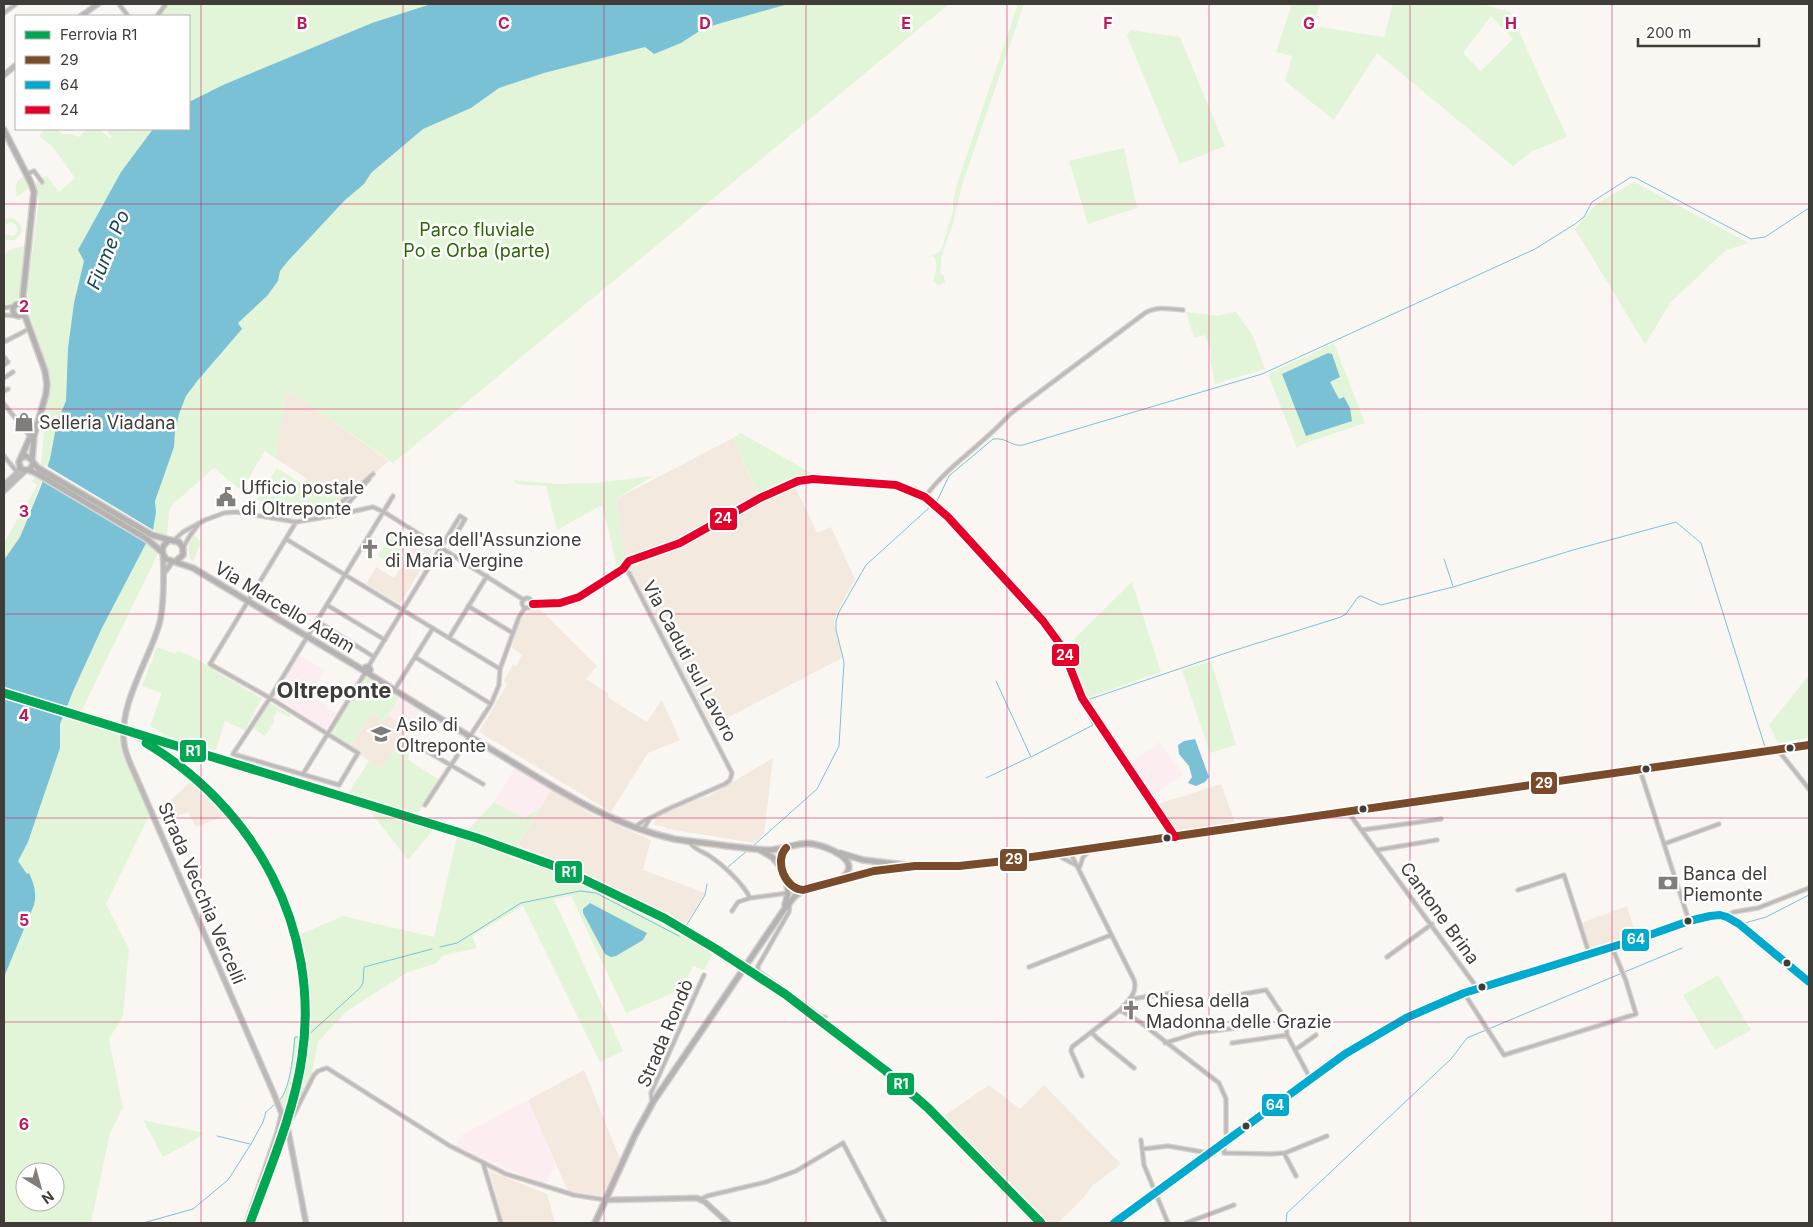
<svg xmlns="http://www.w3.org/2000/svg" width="1813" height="1227" font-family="Inter,sans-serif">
	<rect width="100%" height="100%" fill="#faf6f2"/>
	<!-- commercial -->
	<path fill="#fcedf1" d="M299,655L325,670L310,694L328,706L327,708L336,713L325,729L273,696Z
		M399,698L420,711L409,728L388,715Z
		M1159,742L1183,774L1151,797L1127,765Z
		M515,768L551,790L539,809L523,818L494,802Z
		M528,1100L556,1164L545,1185L456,1146L462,1135Z"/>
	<!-- built -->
	<path fill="#f4e9df" d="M287,389L389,461L342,501L275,458Z
		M733,438L759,498L793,482L817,533L831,527L855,579L837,612L834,623L842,658L712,726L625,562L616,499Z
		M417,539L433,549L400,604L366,584L376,567L394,578Z
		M539,608L597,666L586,679L609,694L607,697L647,722L662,700L680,740L648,753L611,812L479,732L507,684L504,681L513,664L516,666L522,655L512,648L518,621L530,611Z
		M372,713L384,720L388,715L408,728L381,769L359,754L360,752L350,746Z
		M773,758L764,834L754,843L668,829L666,827L654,825L656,817L668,809L709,796Z
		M190,782L224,816L196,827L188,812L174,817L168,803Z
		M1221,784L1236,825L1176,834L1155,805Z
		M551,790L589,813L651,840L643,870L705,893L685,925L592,877L517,846Z
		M1627,906L1636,935L1590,949L1581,923Z
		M584,1070L620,1159L602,1196L568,1191L528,1100Z
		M989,1085L1020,1109L1044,1085L1121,1164L1093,1185L1083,1198L1058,1223H1045L941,1118Z
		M489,1171L547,1194L555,1223H504Z"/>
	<!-- green -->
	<path fill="#e3f5d8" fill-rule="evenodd" d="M166,4H949L393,463L287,389L275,458L265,451L241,490L214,468L172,505L169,511L167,535L79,716L121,731L119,740L124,741L150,814L106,904L129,949L123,1016L109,1039L123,1108L110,1133L91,1223H4V703L74,689L102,628L153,530L47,467L20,537L4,560V543L37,485L32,482L41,463L44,432L37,430L49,394L50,383L44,358L28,311V286L39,200L35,184L43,177L47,176L59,192L75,178L53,147L39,136L44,130L56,129L62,134H72L79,137L87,129H98L110,138L111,136L107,132L110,129H189V16H158ZM25,1172H55V1202H25Z
		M1018,4H1024L962,185L953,224L942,254L940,273L944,276L945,283L938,285L933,281C936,274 938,264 934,257L930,256L941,251L953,211V200L958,181Z
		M1292,4H1320L1313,26L1384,37L1393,4H1482L1510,12L1567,137L1531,152L1513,166L1377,53L1334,120L1285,81L1292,56L1276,52ZM1491,16L1513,39L1481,71L1463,53Z
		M1130,30L1180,37L1225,146L1180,164L1127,36Z
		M1124,148L1137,208L1088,224L1069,161Z
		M24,176L29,188L17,197C14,188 16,181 24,176Z
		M1634,182L1749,243L1726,250L1671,302L1645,344L1575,229L1596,204Z
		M4,216L6,219C16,217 21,222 22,232L15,240H4V234L14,236L18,231L16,225L11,222L6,224L4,222Z
		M23,246L24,247L19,298L12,304H4V256L9,250Z
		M1186,312L1216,316L1236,312L1253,336L1265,369L1215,384L1210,359L1211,350L1205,335L1194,338Z
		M1334,343L1365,423L1303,444L1297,448L1268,374Z
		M741,433L811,473L760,499L733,438Z
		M277,468L302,484L307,478L342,501L330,515L296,518L272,514L274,509L257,499Z
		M653,476L616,499L625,562L614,568L616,562L602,505L557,530L546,486L517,484L513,480L558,484L595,483Z
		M395,530L410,540L394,566L378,556Z
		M194,534L201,543L193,562C186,552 187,544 194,534Z
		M1132,582L1161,672L1090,697L1085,695L1066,647Z
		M157,647L176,654L177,651C195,656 207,666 222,675C235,683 249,691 262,698L245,730L225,721L216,750L166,736L150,726L162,693L142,686Z
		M1211,661L1236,745L1210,753L1182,670Z
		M1809,675V738L1778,743L1769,725Z
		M366,677L387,688L386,691L399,698L385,720L372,713L350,746L330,733Z
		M270,703L291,715L289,717L277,711L273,718L275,720L265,736L253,728Z
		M399,741L414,748L407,759L441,781L416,816L439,823L408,860L363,802L346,796L369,761L381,769Z
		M494,802L523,818L539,809L517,846L467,831Z
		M458,832L560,869L716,949L704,970L693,966L682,989L626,1013L571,896L554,899L623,1051L600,1062L523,906L472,936L477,948L442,956L437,963L408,972L347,1011L329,1030L318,1042L309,1089L288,1124L280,1103L291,1074L294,1036L305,1037L303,964L297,936L343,916L434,937Z
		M1718,975L1751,1030L1715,1050L1683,995Z
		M143,1120L204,1133L195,1140L163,1157Z"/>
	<!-- water -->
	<path fill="#7bc1d6" d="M431,4H788L704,28L681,43L654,54L645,47L544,73L499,88L471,108L423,129L371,173L364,184L345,200L288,261L280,271L278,281L267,296L238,323L242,329L198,380L186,396L179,414L175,432L174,447L155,501L156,512L153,530L102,628L74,689L60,724V748L28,842L18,861L27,874L29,873C34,884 37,893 34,905L4,977V560L20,537L41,486L50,459L57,422L66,401L68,348L74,303L84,261L78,250L121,172L153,129H189V102L223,85L372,23Z
		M1328,353L1332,354L1340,377L1330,382L1339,399L1344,397L1350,408L1352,421L1306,436L1282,374Z
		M1195,739L1209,777L1205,782L1196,786L1188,783L1192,777L1189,766L1179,754L1178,745L1184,741Z
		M590,903L643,931L647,933L643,940L616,956L611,957L605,954L583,913V909Z"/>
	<!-- pier -->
	<path fill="#faf6f2" d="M45,465L155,531L149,545L40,480Z"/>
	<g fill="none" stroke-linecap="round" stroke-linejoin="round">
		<!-- stream -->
		<path stroke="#7bc1d6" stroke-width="1" d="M937,501L949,476L993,439C1007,437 1011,447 1023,445L1262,374L1535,249L1575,224L1584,217L1592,202L1631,177L1636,178L1751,239L1765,237L1809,208
			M1444,559L1453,586
			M996,681L1031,757L1093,725L1080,702
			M1087,700L1229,652L1341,617L1346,614L1358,597L1361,596L1381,605L1453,587L1573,550L1676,522L1701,543L1765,747
			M986,778L1030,757
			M753,846L817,789L839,746L844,662L836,630V621L839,612L866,565L930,507
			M728,867L748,850
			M1745,923L1766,917L1809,895
			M686,926L705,895L707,884
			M440,947L457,943L521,903L580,891L596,893L679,936
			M306,1037L360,988L363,983L364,967L432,949
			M279,1101C291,1088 293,1054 295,1037H299
			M217,1136L250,1144
			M143,1223L193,1209L228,1180L251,1144L263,1122L266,1112L274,1105
			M1286,1223L1287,1213L1451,1059L1467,1038L1682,948"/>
		<defs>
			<path id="street" d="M119,4L128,16
				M4,13L16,4
				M157,16L166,4
				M27,174L34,171L42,182
				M4,308L15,306
				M4,315L16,316
				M4,342L29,329
				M4,357L8,362L4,365
				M4,378L13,372
				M4,391L8,389
				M4,404L28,434
				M4,456L17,472
				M925,497C948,465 984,444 1010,414L1145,313C1157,306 1169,309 1183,310
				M339,514L369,479
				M332,516L343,501L373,474
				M296,522L210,664L270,698L358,753L339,785L233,754L270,698L393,496
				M286,539L500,669
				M174,540L183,532L205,520L224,513L236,512L296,522L332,516L373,507L384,512L524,600
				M183,548L189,537L198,525
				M623,569L626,570L629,573L732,773L730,780L725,784L668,809L642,822L635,827
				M522 603a5 5 0 1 1 10 0a5 5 0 1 1-10 0Z
				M533,604L560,603L579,597L623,569L629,561L680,543L760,498L798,481L813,479L896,485L925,497L948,517L1043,621L1062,647L1082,698L1175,836
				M327,605L385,640
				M468,606L513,633
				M317,621L374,657
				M449,638L487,576
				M415,657L491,704
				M368,667L460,516L465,519L458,531
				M395,689L433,628
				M406,739L483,784
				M1778,750L1809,789
				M1640,770L1689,921
				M303,774L365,673
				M425,805L491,704L499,685L500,669L513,633L519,617L525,608
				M1348,812L1478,989
				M643,830L650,818
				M1362,830L1441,819
				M689,842C694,849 701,851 708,855C722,864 743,883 750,898L788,893
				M1664,844L1719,824
				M1377,850L1437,840
				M1070,852L1134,980C1138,993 1128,1001 1120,1010L1140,1022L1219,1083L1226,1099V1132L1227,1140
				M1057,855L1076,865
				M1079,869L1083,857L1091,849
				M1518,890L1564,875L1589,953
				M790,901L789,912L758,966V971L822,1017H825
				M732,911L738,902L750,898
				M1725,916L1734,912L1758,908L1809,888
				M1387,957L1432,924
				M1029,967L1111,935
				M1464,993L1504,1055L1636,1014L1626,981L1612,947
				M1131,999L1172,993
				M1210,1000L1266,990L1286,1020L1287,1035
				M1092,1033L1097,1038L1134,1068
				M1165,1043L1197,1033L1259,1025
				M1232,1043L1287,1035L1310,1078
				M1295,1050L1316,1035
				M1082,1076L1071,1051L1072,1047L1120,1010
				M652,1102L651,1093L704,975
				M287,1126L289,1124L314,1075L318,1071L327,1068L450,1146L506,1174L574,1195L606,1200
				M1141,1140L1144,1165L1168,1223
				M1224,1142V1153L1271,1154L1285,1153L1327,1136
				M1143,1149L1168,1146L1203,1152L1206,1155
				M1284,1153L1296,1176
				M483,1163L501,1223
				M701,1199L707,1196L766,1182L796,1171L843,1143L885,1223
				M246,1223L277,1132L281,1115
				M1186,1223L1234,1205"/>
			<path id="secondary" d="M81,16L98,4
				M4,75L16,65
				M4,485L16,474L20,467
				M4,491L25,471
				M163,556C164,574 164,608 159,625C148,662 119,704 124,743C125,753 130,763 134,772L274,1094L288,1130L306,1223
				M164,573L172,562
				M606,1200L697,1198L705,1202L728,1223
				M1114,1223L1345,1054L1406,1018L1464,993L1641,938L1689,921L1710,916L1720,915L1727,917L1739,924L1809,982"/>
			<path id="primary" d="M4,130L31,183L34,192L23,295L24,306
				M13 310a6 6 0 1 1 12 0a6 6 0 1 1-12 0Z
				M24,313L45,371L47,384L46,394L34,436L32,460
				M21,458L26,456L32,460L33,464L30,470H23L20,467L19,462L35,426
				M33,462L38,468L152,535L170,540
				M28,470L36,473L147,539L162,552
				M176,561L183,555V548L179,542L170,540C162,544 160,552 166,559L193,568L363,670
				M364 670a3 3 0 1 1 6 0a3 3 0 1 1-6 0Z
				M368,673C412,702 459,730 504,757C558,790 611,825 674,839C691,842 710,843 727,846C741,847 755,850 769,850C782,850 801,841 813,844C826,846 863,860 843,877
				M786,848C774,861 785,889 803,890L874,871L915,866H959L1004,861L1809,745
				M760,850L772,857L782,868
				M840,853L863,860L905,865
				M785,905L788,893L787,882
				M595,1223L635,1135L653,1102L783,911L795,896L803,890"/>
		</defs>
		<!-- street casing -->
		<use href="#street" stroke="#d4d1ce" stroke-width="5.5"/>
		<!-- secondary casing -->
		<use href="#secondary" stroke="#d4d1ce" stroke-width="7"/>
		<!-- primary casing -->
		<use href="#primary" stroke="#d4d1ce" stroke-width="8"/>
		<!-- street -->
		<use href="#street" stroke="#bdbab9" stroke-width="3"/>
		<!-- secondary -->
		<use href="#secondary" stroke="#bcbab8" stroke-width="4.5"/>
		<!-- primary -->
		<use href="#primary" stroke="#b5b2b1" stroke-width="5"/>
		<defs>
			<path id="rail" d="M95,721C111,727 128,733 143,742C254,804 321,930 302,1057C293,1114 269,1169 250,1223
				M856,1047L925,1110L1037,1223"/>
		</defs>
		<!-- rail casing -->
		<use href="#rail" stroke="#bebab9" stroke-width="3"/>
		<!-- rail -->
		<use href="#rail" stroke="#fff" stroke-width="1" stroke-dasharray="4" stroke-linecap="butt"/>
		<defs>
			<path id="bus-1" d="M786,848C774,861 785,889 803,890L874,871L915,866H959L1004,861L1809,745"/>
			<path id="bus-2" d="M1114,1223L1345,1054L1406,1018L1464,993L1641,938L1689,921L1710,916L1720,915L1727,917L1739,924L1809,982"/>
			<path id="bus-3" d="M533,604L560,603L579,597L623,569L629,561L680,543L760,498L798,481L813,479L896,485L925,497L948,517L1043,621L1062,647L1082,698L1175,837"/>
		</defs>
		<!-- bus-1 casing -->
		<use href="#bus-1" stroke="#fff" stroke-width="11"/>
		<!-- bus-2 casing -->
		<use href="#bus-2" stroke="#fff" stroke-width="11"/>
		<!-- bus-3 casing -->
		<use href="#bus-3" stroke="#fff" stroke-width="11"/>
		<!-- bus-1 -->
		<use href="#bus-1" stroke="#7a4b2a" stroke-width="8"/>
		<!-- bus-2 -->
		<use href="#bus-2" stroke="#00a9ce" stroke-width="8"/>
		<!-- bus-3 -->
		<use href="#bus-3" stroke="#e4002b" stroke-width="8"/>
		<defs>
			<path id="rail-1" d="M4,693L477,838L560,868L664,918L716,949L785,994L886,1071L928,1108L1041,1223
				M146,743C255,808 321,928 302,1057C294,1113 269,1170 250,1223"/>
		</defs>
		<!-- rail-1 casing -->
		<use href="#rail-1" stroke="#fff" stroke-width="12"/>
		<!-- rail-1 -->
		<use href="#rail-1" stroke="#00a651" stroke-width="9"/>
	</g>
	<!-- grid -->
	<path fill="none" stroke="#c2185b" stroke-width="1" stroke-opacity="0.55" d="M201,4V1223M403,4V1223M604,4V1223M806,4V1223M1007,4V1223M1209,4V1223M1410,4V1223M1612,4V1223M4,204H1809M4,409H1809M4,614H1809M4,818H1809M4,1022H1809"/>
	<!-- icons -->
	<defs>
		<symbol id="shop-bare" viewBox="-9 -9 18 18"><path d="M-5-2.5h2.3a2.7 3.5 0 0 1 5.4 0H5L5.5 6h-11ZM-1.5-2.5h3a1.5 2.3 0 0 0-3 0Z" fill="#817d79" stroke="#fff" stroke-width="2.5" paint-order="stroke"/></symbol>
		<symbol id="civic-bare" viewBox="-9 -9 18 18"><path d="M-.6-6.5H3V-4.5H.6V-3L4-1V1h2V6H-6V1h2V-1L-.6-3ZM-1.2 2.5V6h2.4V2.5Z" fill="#817d79" stroke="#fff" stroke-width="2.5" paint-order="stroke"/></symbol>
		<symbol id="church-bare" viewBox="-9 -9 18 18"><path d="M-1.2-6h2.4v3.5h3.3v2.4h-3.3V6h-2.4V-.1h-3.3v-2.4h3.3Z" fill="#817d79" stroke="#fff" stroke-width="2.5" paint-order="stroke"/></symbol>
		<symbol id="school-bare" viewBox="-9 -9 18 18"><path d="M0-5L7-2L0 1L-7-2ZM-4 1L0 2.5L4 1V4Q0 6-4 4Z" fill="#817d79" stroke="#fff" stroke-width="2.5" paint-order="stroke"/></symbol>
		<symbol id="bank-bare" viewBox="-9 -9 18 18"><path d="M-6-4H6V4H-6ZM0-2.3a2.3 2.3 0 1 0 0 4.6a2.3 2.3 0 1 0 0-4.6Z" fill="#817d79" stroke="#fff" stroke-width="2.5" paint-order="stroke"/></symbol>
	</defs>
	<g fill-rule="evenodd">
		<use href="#shop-bare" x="10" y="408" width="28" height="28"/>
		<use href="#civic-bare" x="212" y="483" width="28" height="28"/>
		<use href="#church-bare" x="356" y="535" width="28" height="28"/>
		<use href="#school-bare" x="367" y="720" width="28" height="28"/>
		<use href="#bank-bare" x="1654" y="869" width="28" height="28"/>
		<use href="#church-bare" x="1117" y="996" width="28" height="28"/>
	</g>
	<!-- markers -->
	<g fill="#403c38" stroke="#fff" stroke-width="2">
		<circle cx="1790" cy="748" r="4.5"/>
		<circle cx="1646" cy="769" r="4.5"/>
		<circle cx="1363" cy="809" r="4.5"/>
		<circle cx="1167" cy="838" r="4.5"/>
		<circle cx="1688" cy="921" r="4.5"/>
		<circle cx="1787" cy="963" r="4.5"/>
		<circle cx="1482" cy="987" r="4.5"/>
		<circle cx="1246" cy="1126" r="4.5"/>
	</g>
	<g text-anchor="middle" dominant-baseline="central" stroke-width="5" stroke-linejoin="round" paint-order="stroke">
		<!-- park labels -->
		<g font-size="18" fill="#2c6605" stroke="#fff">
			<text x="477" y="229">Parco fluviale<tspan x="477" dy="21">Po e Orba (parte)</tspan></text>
		</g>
		<!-- poi labels -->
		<g font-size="18" fill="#403c38" stroke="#fff" text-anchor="start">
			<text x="39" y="422">Selleria Viadana</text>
			<text x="241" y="487">Ufficio postale<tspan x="241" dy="21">di Oltreponte</tspan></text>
			<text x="385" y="539">Chiesa dell'Assunzione<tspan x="385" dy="21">di Maria Vergine</tspan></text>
			<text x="396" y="724">Asilo di<tspan x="396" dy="21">Oltreponte</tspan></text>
			<text x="1683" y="873">Banca del<tspan x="1683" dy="21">Piemonte</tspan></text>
			<text x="1146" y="1000">Chiesa della<tspan x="1146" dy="21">Madonna delle Grazie</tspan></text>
		</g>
		<!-- street labels -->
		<g font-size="18" fill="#403c38" stroke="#fff">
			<text transform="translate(285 607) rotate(31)">Via Marcello Adam</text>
			<text transform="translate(690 661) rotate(62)">Via Caduti sul Lavoro</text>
			<text transform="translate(202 893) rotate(67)">Strada Vecchia Vercelli</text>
			<text transform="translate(1440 913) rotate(54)">Cantone Brina</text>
			<text transform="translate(665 1033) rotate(-67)">Strada Rondò</text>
		</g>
		<!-- water labels -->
		<g font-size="19" font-style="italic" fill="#174452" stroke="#fff">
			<text transform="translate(108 250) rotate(-68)">Fiume Po</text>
		</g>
		<!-- district labels -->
		<g font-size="22" font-weight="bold" fill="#403c38" stroke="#fff">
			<text x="334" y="690">Oltreponte</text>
		</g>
	</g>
	<g font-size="16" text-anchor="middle" font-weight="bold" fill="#c2185b" stroke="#fff" stroke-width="5" stroke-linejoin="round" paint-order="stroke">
		<text x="302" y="29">B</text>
		<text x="504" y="29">C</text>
		<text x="705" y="29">D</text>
		<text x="906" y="29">E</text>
		<text x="1108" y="29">F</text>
		<text x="1309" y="29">G</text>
		<text x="1511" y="29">H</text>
		<text x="24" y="312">2</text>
		<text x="24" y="517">3</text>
		<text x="24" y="721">4</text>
		<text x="24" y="926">5</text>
		<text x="24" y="1130">6</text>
	</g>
	<g stroke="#fff" stroke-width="2">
		<rect x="709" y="507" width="29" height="24" rx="5" fill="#e4002b"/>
		<rect x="1051" y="643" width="29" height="24" rx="5" fill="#e4002b"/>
		<rect x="179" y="739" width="28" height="24" rx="5" fill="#00a651"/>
		<rect x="1530" y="771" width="28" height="24" rx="5" fill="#7a4b2a"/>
		<rect x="999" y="848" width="29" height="24" rx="5" fill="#7a4b2a"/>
		<rect x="554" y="860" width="29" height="24" rx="5" fill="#00a651"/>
		<rect x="1621" y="928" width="29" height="24" rx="5" fill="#00a9ce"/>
		<rect x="886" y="1072" width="29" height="24" rx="5" fill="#00a651"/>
		<rect x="1261" y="1093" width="29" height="24" rx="5" fill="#00a9ce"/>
	</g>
	<g font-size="14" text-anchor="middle" font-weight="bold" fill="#fff">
		<text x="723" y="523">24</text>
		<text x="1065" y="660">24</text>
		<text x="193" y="756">R1</text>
		<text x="1544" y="788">29</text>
		<text x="1014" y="864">29</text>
		<text x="569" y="877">R1</text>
		<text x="1636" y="944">64</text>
		<text x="901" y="1089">R1</text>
		<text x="1275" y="1110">64</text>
	</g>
	<!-- border -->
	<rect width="1813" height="1227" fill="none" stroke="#403c38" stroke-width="10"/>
	<!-- legend -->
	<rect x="15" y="15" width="175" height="115" fill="#ffffff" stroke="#b3b1af"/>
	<rect x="25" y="31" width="25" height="8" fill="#00a651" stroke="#b3b1af"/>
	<text x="60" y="40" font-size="15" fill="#403c38">Ferrovia R1</text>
	<rect x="25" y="56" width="25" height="8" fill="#7a4b2a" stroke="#b3b1af"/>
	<text x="60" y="65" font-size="15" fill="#403c38">29</text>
	<rect x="25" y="81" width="25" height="8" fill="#00a9ce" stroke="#b3b1af"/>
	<text x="60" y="90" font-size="15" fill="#403c38">64</text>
	<rect x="25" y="106" width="25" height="8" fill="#e4002b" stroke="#b3b1af"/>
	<text x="60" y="115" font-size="15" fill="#403c38">24</text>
	<!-- north arrow -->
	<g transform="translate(40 1187) rotate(143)"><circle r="24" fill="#ffffff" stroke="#b3b1af"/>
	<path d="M0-4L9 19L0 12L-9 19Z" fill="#817d79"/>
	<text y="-8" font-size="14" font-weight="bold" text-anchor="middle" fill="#403c38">N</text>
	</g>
	<!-- scale -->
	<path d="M1638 38v8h121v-8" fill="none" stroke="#403c38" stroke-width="2.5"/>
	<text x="1646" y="38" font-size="15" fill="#403c38" stroke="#ffffff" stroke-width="4" paint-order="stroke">200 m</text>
</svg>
